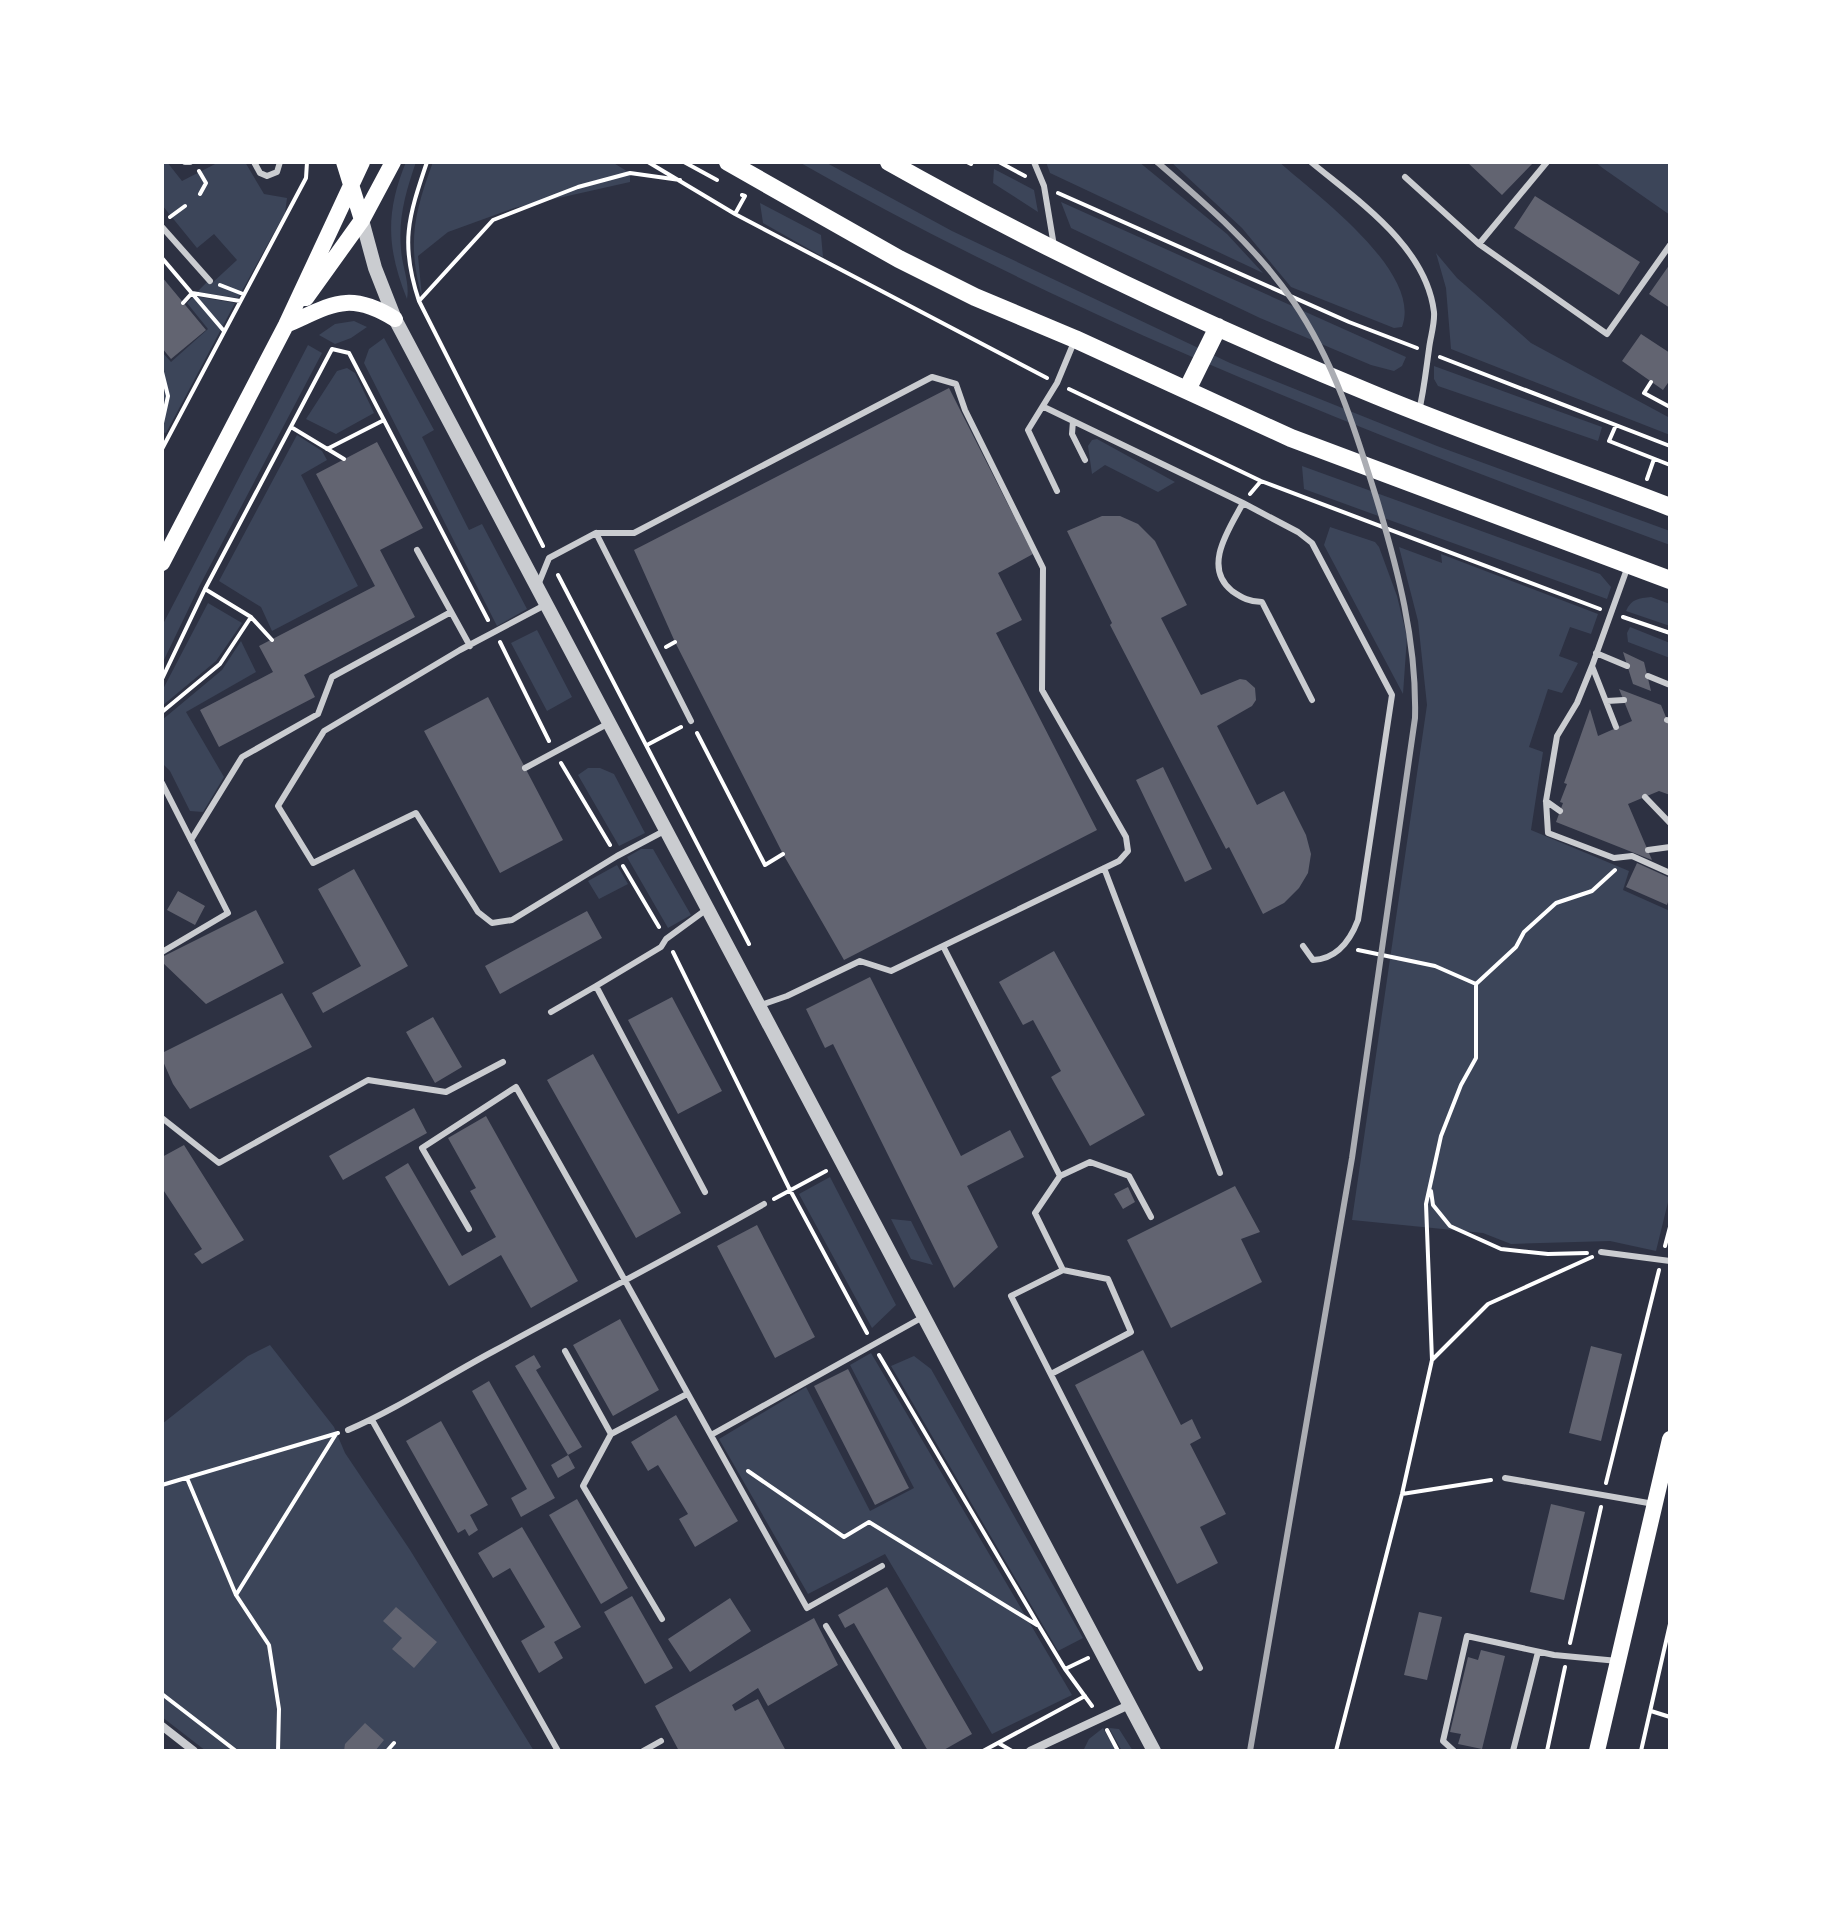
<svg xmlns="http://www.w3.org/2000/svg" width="1832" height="1913" font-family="Commissioner,sans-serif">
	<rect width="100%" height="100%" fill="#2d3142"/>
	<!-- green -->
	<path fill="#3c4559" d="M162,162H167L182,181L219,162H245L264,194L287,198L285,213L238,298L197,292L207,282L211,284L237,260L214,234L197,248L162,205Z
		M406,162H416C406,191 398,218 401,249C402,267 410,282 407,299C387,249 385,213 406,162Z
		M433,162H612L630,173V182L514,208L448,232L418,256L422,297C407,244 414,213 433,162Z
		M799,162H825L952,231L1230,363L1437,446L1670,531V545C1372,435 1075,320 799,162Z
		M1046,162H1139L1227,234L1263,273L1050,173Z
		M1171,162H1279C1315,194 1423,272 1402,327L1394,328L1291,287L1242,228Z
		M1595,162H1670V215L1604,169Z
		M994,169L1034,190L1038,212L993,183Z
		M1061,202L1406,357L1402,366L1394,371L1371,365L1260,318L1071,228Z
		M760,203L821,235L823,257L763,223Z
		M1436,253L1457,278L1531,343L1670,418V435L1451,349L1446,288Z
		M194,296L235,303L166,433L162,432V352L171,362L208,329L187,303Z
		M354,321L367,327L351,338L335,344L319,335L335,324Z
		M384,338L434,430L422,437L469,530L482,524L527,609L497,626L364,363L369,349Z
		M308,345L322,353L200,585L162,664V626Z
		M1434,366L1602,427L1598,441L1438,386L1434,379Z
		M347,368L355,373L374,413L336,434L306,419L337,371Z
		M297,435L322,451L327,460L301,475L358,586L272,631L261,607L219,581Z
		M1097,439L1175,482L1158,492L1105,465L1092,474L1088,446L1092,440Z
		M1302,466L1600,574L1611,587L1607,599L1304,489Z
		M1330,527L1375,542L1379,547L1397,596L1407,637L1403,694L1324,545Z
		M1399,547L1442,563L1441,554L1598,614L1591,634L1570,627L1559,656L1578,663L1562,693L1548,689L1529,747L1543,752L1531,830L1629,871L1623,890L1670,911V1194L1656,1251L1610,1241L1511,1244L1483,1233L1352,1220L1427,705L1418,621Z
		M1651,597L1670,604V626L1626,611C1631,599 1639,598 1651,597Z
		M208,603L242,623L216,661L162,706V691Z
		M1630,627L1670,643V658L1628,642L1627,633Z
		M537,630L572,697L547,711L511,643Z
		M241,641L256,672L186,712L224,777L203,812L190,811L170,771L162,763V720L222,670Z
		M588,768H600L614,774L645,833L619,846L578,775Z
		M641,849H653L691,915L668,928L627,857Z
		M617,865L628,884L599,899L588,881Z
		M830,1177L896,1305L872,1328L799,1194Z
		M891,1219L911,1221L933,1265L911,1259Z
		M270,1345L334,1427L345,1453L410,1550L534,1751H206L162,1717V1424L248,1356Z
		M871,1353L1072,1695L992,1734L885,1554L808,1594L719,1439L806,1387L870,1511L914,1488L850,1365Z
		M914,1356L931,1369L1083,1638L1058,1651L891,1366Z
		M1103,1728L1116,1751H1083L1089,1739Z
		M1109,1728L1119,1729L1133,1751H1122Z"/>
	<!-- building -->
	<path fill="#626471" d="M1467,162H1534L1502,195Z
		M1535,196L1640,262L1619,295L1514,228Z
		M1670,264V308L1649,294Z
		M162,277L206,330L171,359L162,348Z
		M1641,334L1670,353V380L1663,390L1622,361Z
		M949,388L1033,554L998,573L1022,620L996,633L1097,830L844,960L783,854L675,642L634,550Z
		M377,442L423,528L380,550L415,617L304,675L315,697L219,747L200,710L273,672L259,646L375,586L316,474Z
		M1102,516H1120L1138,524L1155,541L1187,605L1161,618L1201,695L1240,679L1246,680L1255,688L1256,700L1252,706L1217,726L1257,805L1284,791L1306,835L1311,854L1308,873L1299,888L1284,903L1263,914L1229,847L1226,849L1110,625L1112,623L1067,531Z
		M1623,652L1644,662L1651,691L1633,684Z
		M1619,689L1661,705L1670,727V795L1659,791L1628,804L1652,860L1556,822L1563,803L1560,802L1567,784L1564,783L1590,709L1598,736L1632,721Z
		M488,697L563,840L500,873L424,731Z
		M1163,767L1212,869L1185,882L1136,780Z
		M1637,863L1670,878V896L1667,905L1626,887Z
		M354,869L408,966L323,1013L312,993L361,966L318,889Z
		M178,891L205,906L195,925L167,910Z
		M256,910L284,963L206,1004L162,962V957Z
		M587,911L602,938L500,994L485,966Z
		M1054,951L1145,1115L1090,1146L1051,1077L1061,1071L1033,1020L1023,1025L999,982Z
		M870,977L961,1156L1010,1130L1024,1157L967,1186L998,1247L954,1288L833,1044L825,1048L806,1009Z
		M282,993L312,1047L190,1109L173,1084L162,1059V1053Z
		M672,997L722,1091L678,1114L628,1020Z
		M433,1017L462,1067L435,1083L406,1032Z
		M593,1054L681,1213L636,1238L547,1080Z
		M414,1108L427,1133L343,1180L329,1156Z
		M486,1116L578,1281L531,1308L501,1255L449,1286L385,1177L408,1163L462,1256L496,1237L470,1191L476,1188L448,1138Z
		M184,1145L244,1240L202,1264L194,1254L202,1249L162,1188V1157Z
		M1235,1186L1260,1232L1241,1239L1262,1282L1171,1328L1127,1240Z
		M1128,1187L1135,1202L1123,1209L1114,1194Z
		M757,1225L815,1337L775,1358L717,1246Z
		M620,1319L659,1390L613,1416L573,1345Z
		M1591,1346L1622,1354L1601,1441L1569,1433Z
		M1143,1350L1181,1425L1192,1419L1201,1438L1190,1444L1226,1514L1200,1527L1218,1563L1177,1584L1075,1385Z
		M534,1355L541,1367L536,1370L582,1447L568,1455L515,1366Z
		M848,1369L909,1488L875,1505L814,1386Z
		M489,1381L555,1498L521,1517L511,1498L527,1489L472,1391Z
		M676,1415L738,1521L695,1547L679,1519L688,1514L658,1465L648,1471L631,1442Z
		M441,1421L488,1505L470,1515L478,1530L469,1536L465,1529L458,1533L406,1441Z
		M568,1455L575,1468L558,1478L551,1465Z
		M577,1499L628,1588L601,1604L549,1515Z
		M1551,1504L1585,1512L1564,1600L1530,1592Z
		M522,1527L581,1627L554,1642L563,1658L539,1673L521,1641L545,1627L510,1568L493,1578L478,1553Z
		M887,1587L972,1734L942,1751H928L854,1623L845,1628L838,1615Z
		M632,1596L673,1668L645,1684L604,1612Z
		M730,1598L751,1631L690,1672L668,1639Z
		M396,1607L437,1642L414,1668L392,1649L402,1638L383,1621Z
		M1419,1612L1442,1617L1427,1680L1404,1675Z
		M814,1618L838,1665L768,1706L758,1688L732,1705L735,1711L758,1699L786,1751H679L655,1706Z
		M1481,1650L1505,1656L1482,1749L1458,1744L1461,1734L1450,1732L1468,1657L1478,1660Z
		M365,1723L384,1740L375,1751H344L345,1744Z"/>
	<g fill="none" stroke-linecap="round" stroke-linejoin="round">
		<!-- path -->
		<path stroke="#fff" stroke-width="4" d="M427,162C408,218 400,244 419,301L543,546
			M648,162L735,214L1047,378
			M684,162L717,180
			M967,162L971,164L972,162
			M999,162L1025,176
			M199,171L206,183L200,194
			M1058,193L1349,322L1417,348
			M735,214L745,196L742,195
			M170,217L185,206
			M162,258L224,331
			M220,285L243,294
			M419,301L493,220L578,187L630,173L680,180
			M183,303L192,293L240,301
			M1440,357L1670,446
			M162,372L168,396L162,423
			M1651,382L1644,393L1670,407
			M1069,389L1261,481L1600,609
			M1616,425L1609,441L1670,465
			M291,427L344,459
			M162,449L306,178L307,162
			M327,449L384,420
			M1647,479L1654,459
			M1250,494L1261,481
			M558,575L749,944
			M205,589L251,617L272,640
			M1623,617L1670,633
			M500,642L549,741
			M666,647L675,642
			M162,679L205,589L332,349L349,353L488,620
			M162,712L220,664L251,617
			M697,733L765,865L783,854
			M647,745L681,727
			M561,763L610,845
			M623,866L659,927
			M1358,950L1435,966L1476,984
			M673,952L790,1190L867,1333
			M1431,1191L1433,1205L1450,1226L1501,1249L1548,1254L1587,1253
			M774,1199L826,1171
			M1665,1246L1670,1227
			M879,1355L1039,1626L1065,1669L1092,1706
			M1432,1360L1426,1204L1441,1136L1461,1085L1476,1058V984L1516,947L1524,932L1556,903L1592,891L1615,870
			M748,1471L844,1537L869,1522L1037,1625
			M187,1478L236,1595L269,1645L279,1709L278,1751
			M1606,1483L1659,1270
			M162,1485L338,1433
			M1402,1494L1491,1480
			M236,1595L336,1434
			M1570,1643L1601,1507
			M1065,1669L1088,1658
			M162,1694L236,1751
			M1651,1711L1670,1717
			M1107,1730L1118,1751
			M1000,1744L1012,1751
			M387,1751L394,1743
			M983,1751L1085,1696
			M1336,1751L1402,1494L1432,1360L1488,1304L1592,1257
			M1547,1751L1565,1667
			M1641,1751L1670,1624"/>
		<!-- service -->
		<path stroke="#caccd0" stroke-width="6" d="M185,162H190
			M254,162L260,173L267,176L277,172L280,162
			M1034,162L1044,186L1054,246
			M1311,162C1358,201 1426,246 1434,312C1435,324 1430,338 1429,349C1426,370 1424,390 1419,411
			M1547,162L1479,244L1607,334L1670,245
			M1405,177L1479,244
			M162,227L210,281
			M1044,407L1243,503C1229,529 1202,567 1232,591C1242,598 1250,602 1262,602L1312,700
			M1073,421L1072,434L1085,460
			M1057,491L1028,430L1057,383L1074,342
			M1243,503L1298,532L1312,543L1392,695L1358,920C1350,941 1337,959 1313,960L1303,946
			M596,533L691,721
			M417,550L470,646
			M538,585L549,558L596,533H634L932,377L956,384L965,410L1043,568L1042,690L1126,837L1128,851L1119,861L891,971L860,961L787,996L758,1006
			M545,605L460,650L324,731L278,806L313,863L416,813L478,912L492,923L512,920L617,856L666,830
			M1596,653L1627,666
			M1592,666L1577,703L1557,736L1546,801L1548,833L1614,858L1632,856L1670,873
			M1648,676L1670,685
			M1607,701L1624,700
			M1667,720L1670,721
			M1616,727L1592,666L1628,566
			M525,768L609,723
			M162,783L228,913L162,952
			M1645,797L1670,823
			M1546,801L1560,811
			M191,840L242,757L318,714L332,677L451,612
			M1648,850L1670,847
			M1104,868L1220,1173
			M943,946L1060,1176L1090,1162L1129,1176L1151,1217
			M551,1012L596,986
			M162,1118L219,1163L368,1080L446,1092L503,1062
			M1060,1176L1035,1213L1063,1270L1011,1296L1200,1668
			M705,1192L596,986L661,947L666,939L707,909
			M469,1229L422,1148L516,1087C615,1260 710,1435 807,1608L882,1566
			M1601,1252L1670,1261
			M565,1351L611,1434
			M1051,1374L1131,1332L1108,1279L1063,1270
			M372,1420L558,1751
			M348,1430C399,1408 445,1377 494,1351C584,1302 674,1255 764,1204
			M711,1435L923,1317
			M1505,1478L1654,1504
			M662,1619L583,1486L611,1434L687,1394
			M826,1626L900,1751
			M643,1751L661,1741
			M1454,1751L1443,1741L1467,1636L1554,1655L1618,1661
			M1513,1751L1538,1652"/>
		<!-- minor -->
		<path stroke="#caccd0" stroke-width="8" d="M162,1726L194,1751
			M1030,1751L1129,1705"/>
		<!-- tertiary -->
		<path stroke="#caccd0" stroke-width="14" d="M362,220L375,268L395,319L1154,1751"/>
		<!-- secondary -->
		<path stroke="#fff" stroke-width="16" d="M344,162L362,220
			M306,298L362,220L393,162
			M286,325C332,305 348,290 395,319
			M162,563L286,325L362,162
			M1597,1751L1670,1439"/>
		<!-- primary -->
		<path stroke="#fff" stroke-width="18" d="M728,162L899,259L975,297L1075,339L1291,438L1670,580
			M889,162C1045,250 1209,327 1375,395C1472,435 1572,469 1670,507
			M1187,390L1218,327"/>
		<!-- rail -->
		<path stroke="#abadb3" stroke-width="6" d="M1157,162C1207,205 1256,247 1293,301C1334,361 1355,429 1376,497C1398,570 1417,642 1415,718L1352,1158L1250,1751"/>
	</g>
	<!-- border -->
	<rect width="1832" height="1913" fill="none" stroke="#ffffff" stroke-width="328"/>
</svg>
